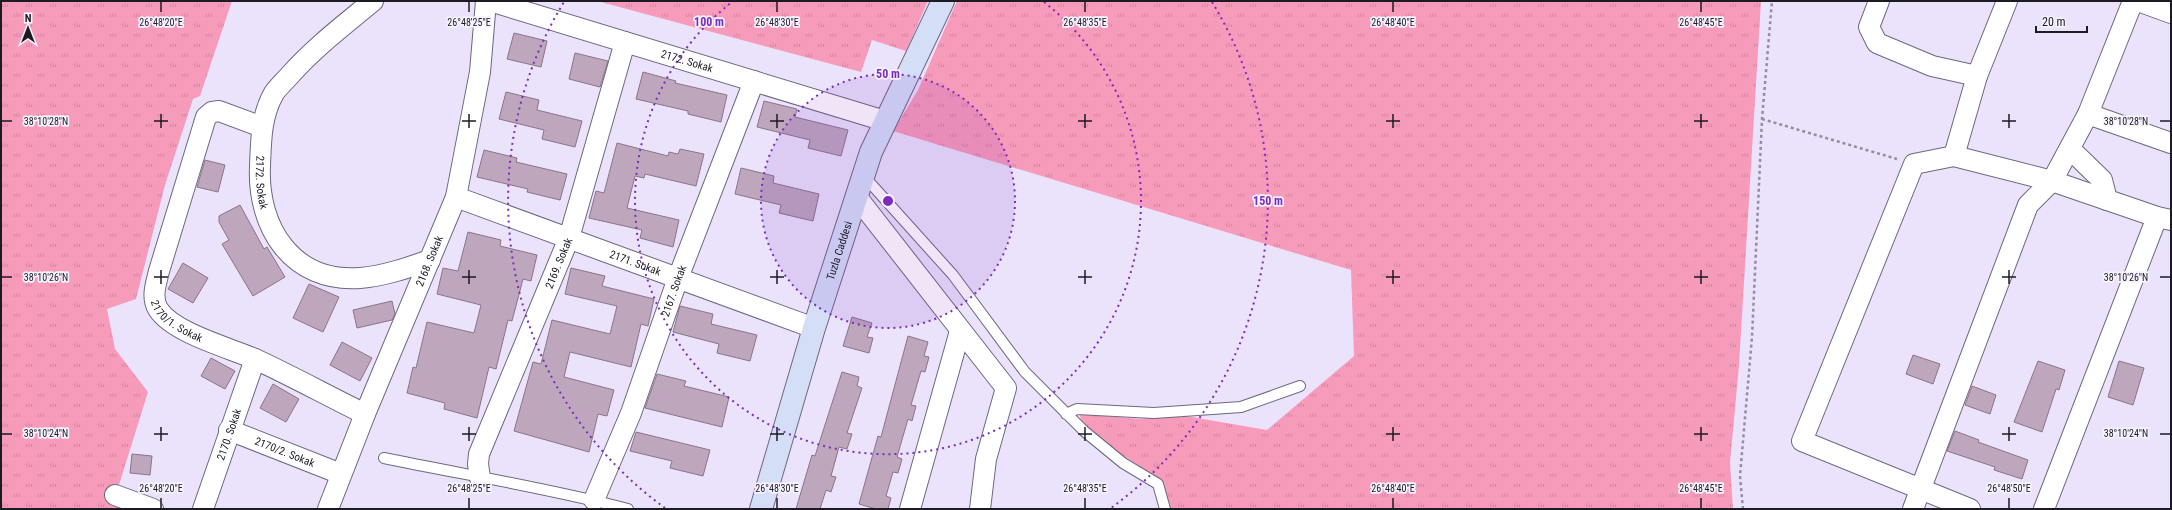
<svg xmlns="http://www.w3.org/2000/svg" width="2172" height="510" font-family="'Roboto Condensed',sans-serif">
	<defs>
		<pattern id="grass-tufts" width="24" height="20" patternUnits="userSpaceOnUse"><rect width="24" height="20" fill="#f79bba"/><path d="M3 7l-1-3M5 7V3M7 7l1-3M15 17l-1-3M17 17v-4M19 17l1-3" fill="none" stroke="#d385a0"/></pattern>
	</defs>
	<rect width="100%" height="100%" fill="#eae3fb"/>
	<!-- grass -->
	<path fill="url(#grass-tufts)" d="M1,1H232L200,96L193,99L165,185L136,299L107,309L115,349L148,392L118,488L124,509H1Z
		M597,1H928L906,51L872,40L861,72Z
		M957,1H1761L1739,365L1730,463L1733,509H1162C1158,495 1154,481 1144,470C1128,454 1081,440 1080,415L1084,414L1140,419L1180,415L1267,430L1354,356L1351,270L893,131L918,90Z"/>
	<!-- building -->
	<path fill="#bea7bd" stroke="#8a7488" d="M514,33L547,41L541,67L507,59Z
		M575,53L608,61L600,87L569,79Z
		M643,72L676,81L675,83L727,95L721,122L688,114V111L636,99Z
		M506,92L539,100L537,110L582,121L575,147L542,139L544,130L499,119Z
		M764,101L797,109L795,117L848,130L841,156L808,148L810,140L757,127Z
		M617,143L668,156L669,152L678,154L680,149L704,154L696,186L645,174L644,178L635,176L627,208L679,220L673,247L640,238L642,230L589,218L596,191L604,193Z
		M484,150L517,158L516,162L567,174L560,200L527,192L528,189L477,177Z
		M205,160L225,165L218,192L197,187Z
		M741,168L774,176L773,183L819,194L813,221L779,213L781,205L735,194Z
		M240,205L264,249L267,247L285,277L253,296L222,244L229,240L219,222V216Z
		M468,232L501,240L500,246L537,255L531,281L523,279L512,321L508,320L496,369L489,367L477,418L444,409L445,403L407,393L413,367L416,368L427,322L474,333L481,305L437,294L443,268L458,271Z
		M183,263L208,278L193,303L168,289Z
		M571,268L605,276L602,286L654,299L648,326L641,324L631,367L570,352L564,377L614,390L607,416L598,414L589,452L514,431L533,362L541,364L552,320L610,334L617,306L565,294Z
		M309,284L339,297L323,332L293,318Z
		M392,301L395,314L392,320L357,328L353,310Z
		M680,306L713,314L711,324L757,335L750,361L717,353L719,344L673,332Z
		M852,317L872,323L867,337L873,338L869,353L843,346Z
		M908,336L928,342L924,356L929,357L925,372L921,371L911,405L916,406L912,421L908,419L897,457L902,459L898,473L893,472L886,496L891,498L888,509H876L859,504L878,436L881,437Z
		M342,342L372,358L360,381L330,365Z
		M1913,355L1940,364L1933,384L1906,374Z
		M211,358L235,371L225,389L201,376Z
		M2038,361L2065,370L2059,390L2056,389L2042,432L2014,422Z
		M2119,361L2144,368L2133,405L2108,397Z
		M842,372L859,377L857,386L862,388L847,433L852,434L847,449L839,447L831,476L836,477L831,492L826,490L820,509H796L812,455L815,456Z
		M657,374L686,381L684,386L729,397L722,427L645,408Z
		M273,384L299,399L286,422L260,408Z
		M1972,386L1996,395L1990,414L1965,405Z
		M1955,431L1979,440L1978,442L2028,460L2022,479L1994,470L1995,467L1947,451Z
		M636,432L710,450L703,476L670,468L672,461L630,451Z
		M132,454L152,456L150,475L130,473Z"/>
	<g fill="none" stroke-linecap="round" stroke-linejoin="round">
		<defs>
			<path id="service" d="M863,175L953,275L1025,372L1084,431L1123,463L1158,484L1165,509
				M1066,414L1077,409L1154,413L1241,407L1300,386
				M384,458C466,475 548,488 628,509"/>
			<g id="minor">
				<path id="s1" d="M373,1C344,25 315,47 290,75C285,81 278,87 274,93C261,116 261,140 260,166C257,227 292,283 360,278C384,276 407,268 430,260"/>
				<path id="s2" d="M490,1L885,121"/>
				<path d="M1879,1L1869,27L1877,43L1932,66L1977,76"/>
				<path d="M2138,1L2171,13"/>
				<path d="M2088,114L2171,143"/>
				<path id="s3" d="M262,127L219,111L212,112L206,117L159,271C156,284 151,297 158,309C173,333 230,348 255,359C292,376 328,396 365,414"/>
				<path d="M2070,149L2102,180L2107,200"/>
				<path d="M1954,156L1977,76L2007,1"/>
				<path d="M856,196L1006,388L986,459L980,509"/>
				<path id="s4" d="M456,197L814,328"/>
				<path id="s5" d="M229,430L341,474"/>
				<path id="s6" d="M480,478L478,464L479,454L569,238L625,42"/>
				<path d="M115,495L153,509"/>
				<path id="s7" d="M594,500L631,413L678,278L754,81"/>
				<path id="s8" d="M203,509L255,359"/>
				<path id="s9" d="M328,509L365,414L456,197L480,72L486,1"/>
				<path d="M910,509L960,331"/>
				<path d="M1913,509L2028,205L2052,181L2088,114L2133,1"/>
				<path d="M1970,509L1802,441L1914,164L1954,156L2052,181L2157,217L2171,220"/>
				<path d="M2044,509L2157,217"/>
			</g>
			<g id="secondary">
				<path id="s10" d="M761,509L814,328L871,152L943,1"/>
			</g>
		</defs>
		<!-- service casing -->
		<use href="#service" stroke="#6e6780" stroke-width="12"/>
		<!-- minor casing -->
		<use href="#minor" stroke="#6e6780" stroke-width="22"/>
		<!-- secondary casing -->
		<use href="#secondary" stroke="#6e6780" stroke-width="24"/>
		<!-- path -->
		<path stroke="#928d9f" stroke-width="2.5" stroke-dasharray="3 3" stroke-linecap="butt" d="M1762,119L1897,159
			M1743,509L1740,476L1752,337L1762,119L1772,1"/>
		<!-- service -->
		<use href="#service" stroke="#fff" stroke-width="10"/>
		<!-- minor -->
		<use href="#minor" stroke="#fff" stroke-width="20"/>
		<!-- secondary -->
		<use href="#secondary" stroke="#d4def7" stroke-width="22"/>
	</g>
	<!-- ticks -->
	<path fill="none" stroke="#1d1a24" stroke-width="1.5" d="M161,2V12M469,2V12M777,2V12M1085,2V12M1393,2V12M1701,2V12M161,114V128M469,114V128M777,114V128M1085,114V128M1393,114V128M1701,114V128M2009,114V128M2,121H12M154,121H168M462,121H476M770,121H784M1078,121H1092M1386,121H1400M1694,121H1708M2002,121H2016M2160,121H2170M161,270V284M469,270V284M777,270V284M1085,270V284M1393,270V284M1701,270V284M2009,270V284M2,277H12M154,277H168M462,277H476M770,277H784M1078,277H1092M1386,277H1400M1694,277H1708M2002,277H2016M2160,277H2170M161,427V441M469,427V441M777,427V441M1085,427V441M1393,427V441M1701,427V441M2009,427V441M2,434H12M154,434H168M462,434H476M770,434H784M1078,434H1092M1386,434H1400M1694,434H1708M2002,434H2016M2160,434H2170M161,498V508M469,498V508M777,498V508M1085,498V508M1393,498V508M1701,498V508M2009,498V508"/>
	<!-- distance rings -->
	<circle cx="888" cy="201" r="127" fill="#7b2cbf" fill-opacity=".12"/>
	<g fill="none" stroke="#7b2cbf" stroke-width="2" stroke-dasharray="2 4">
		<circle cx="888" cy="201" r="127"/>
		<path d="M1044 2A253 253 0 1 1 732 2"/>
		<path d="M665 508A380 380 0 0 1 564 2M1212 2A380 380 0 0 1 1111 508"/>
	</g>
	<g text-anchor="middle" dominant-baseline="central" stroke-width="3.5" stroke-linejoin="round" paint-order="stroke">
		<!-- street labels -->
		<g font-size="11" fill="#1d1a24" stroke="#f6f3ff">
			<text stroke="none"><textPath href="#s2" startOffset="206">2172. Sokak</textPath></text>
			<text stroke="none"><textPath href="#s1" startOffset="227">2172. Sokak</textPath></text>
			<text stroke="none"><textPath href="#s10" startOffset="270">Tuzla Caddesi</textPath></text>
			<text stroke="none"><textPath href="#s9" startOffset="268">2168. Sokak</textPath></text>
			<text stroke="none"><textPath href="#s6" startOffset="231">2169. Sokak</textPath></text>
			<text stroke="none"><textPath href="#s4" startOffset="191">2171. Sokak</textPath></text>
			<text stroke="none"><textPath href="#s7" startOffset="224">2167. Sokak</textPath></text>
			<text stroke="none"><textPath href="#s3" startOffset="283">2170/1. Sokak</textPath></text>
			<text stroke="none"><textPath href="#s8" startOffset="79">2170. Sokak</textPath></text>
			<text stroke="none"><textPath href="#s5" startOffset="60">2170/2. Sokak</textPath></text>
		</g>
	</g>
	<g font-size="10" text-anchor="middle" fill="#1d1a24" stroke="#f6f3ff" stroke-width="3.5" stroke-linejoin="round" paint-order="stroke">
		<text x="161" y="26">26°48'20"E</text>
		<text x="469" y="26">26°48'25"E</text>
		<text x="777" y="26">26°48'30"E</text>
		<text x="1085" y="26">26°48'35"E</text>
		<text x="1393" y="26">26°48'40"E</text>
		<text x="1701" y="26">26°48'45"E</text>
		<text x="46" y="125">38°10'28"N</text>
		<text x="2126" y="125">38°10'28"N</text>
		<text x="46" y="281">38°10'26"N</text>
		<text x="2126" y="281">38°10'26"N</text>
		<text x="46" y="437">38°10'24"N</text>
		<text x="2126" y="437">38°10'24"N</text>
		<text x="161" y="492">26°48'20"E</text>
		<text x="469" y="492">26°48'25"E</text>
		<text x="777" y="492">26°48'30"E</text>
		<text x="1085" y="492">26°48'35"E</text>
		<text x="1393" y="492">26°48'40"E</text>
		<text x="1701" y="492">26°48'45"E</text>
		<text x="2009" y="492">26°48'50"E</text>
	</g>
	<circle cx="888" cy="201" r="6" fill="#7b2cbf" stroke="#f6f3ff" stroke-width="2"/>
	<g font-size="12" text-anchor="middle" font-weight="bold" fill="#7b2cbf" stroke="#f6f3ff" stroke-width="3.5" stroke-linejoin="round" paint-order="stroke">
		<text x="709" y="26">100 m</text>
		<text x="888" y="78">50 m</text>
		<text x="1268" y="205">150 m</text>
	</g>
	<!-- border -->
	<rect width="2172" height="510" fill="none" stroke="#1d1a24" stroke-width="4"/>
	<!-- north arrow -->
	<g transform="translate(28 28)" stroke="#f6f3ff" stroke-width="3" paint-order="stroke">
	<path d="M0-3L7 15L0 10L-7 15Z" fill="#1d1a24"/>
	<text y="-6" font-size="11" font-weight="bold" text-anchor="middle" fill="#1d1a24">N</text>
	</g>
	<!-- scale -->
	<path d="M2036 26v6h51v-6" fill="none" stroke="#1d1a24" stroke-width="2"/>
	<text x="2042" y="26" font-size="12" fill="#1d1a24" stroke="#f6f3ff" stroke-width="3" paint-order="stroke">20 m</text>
</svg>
